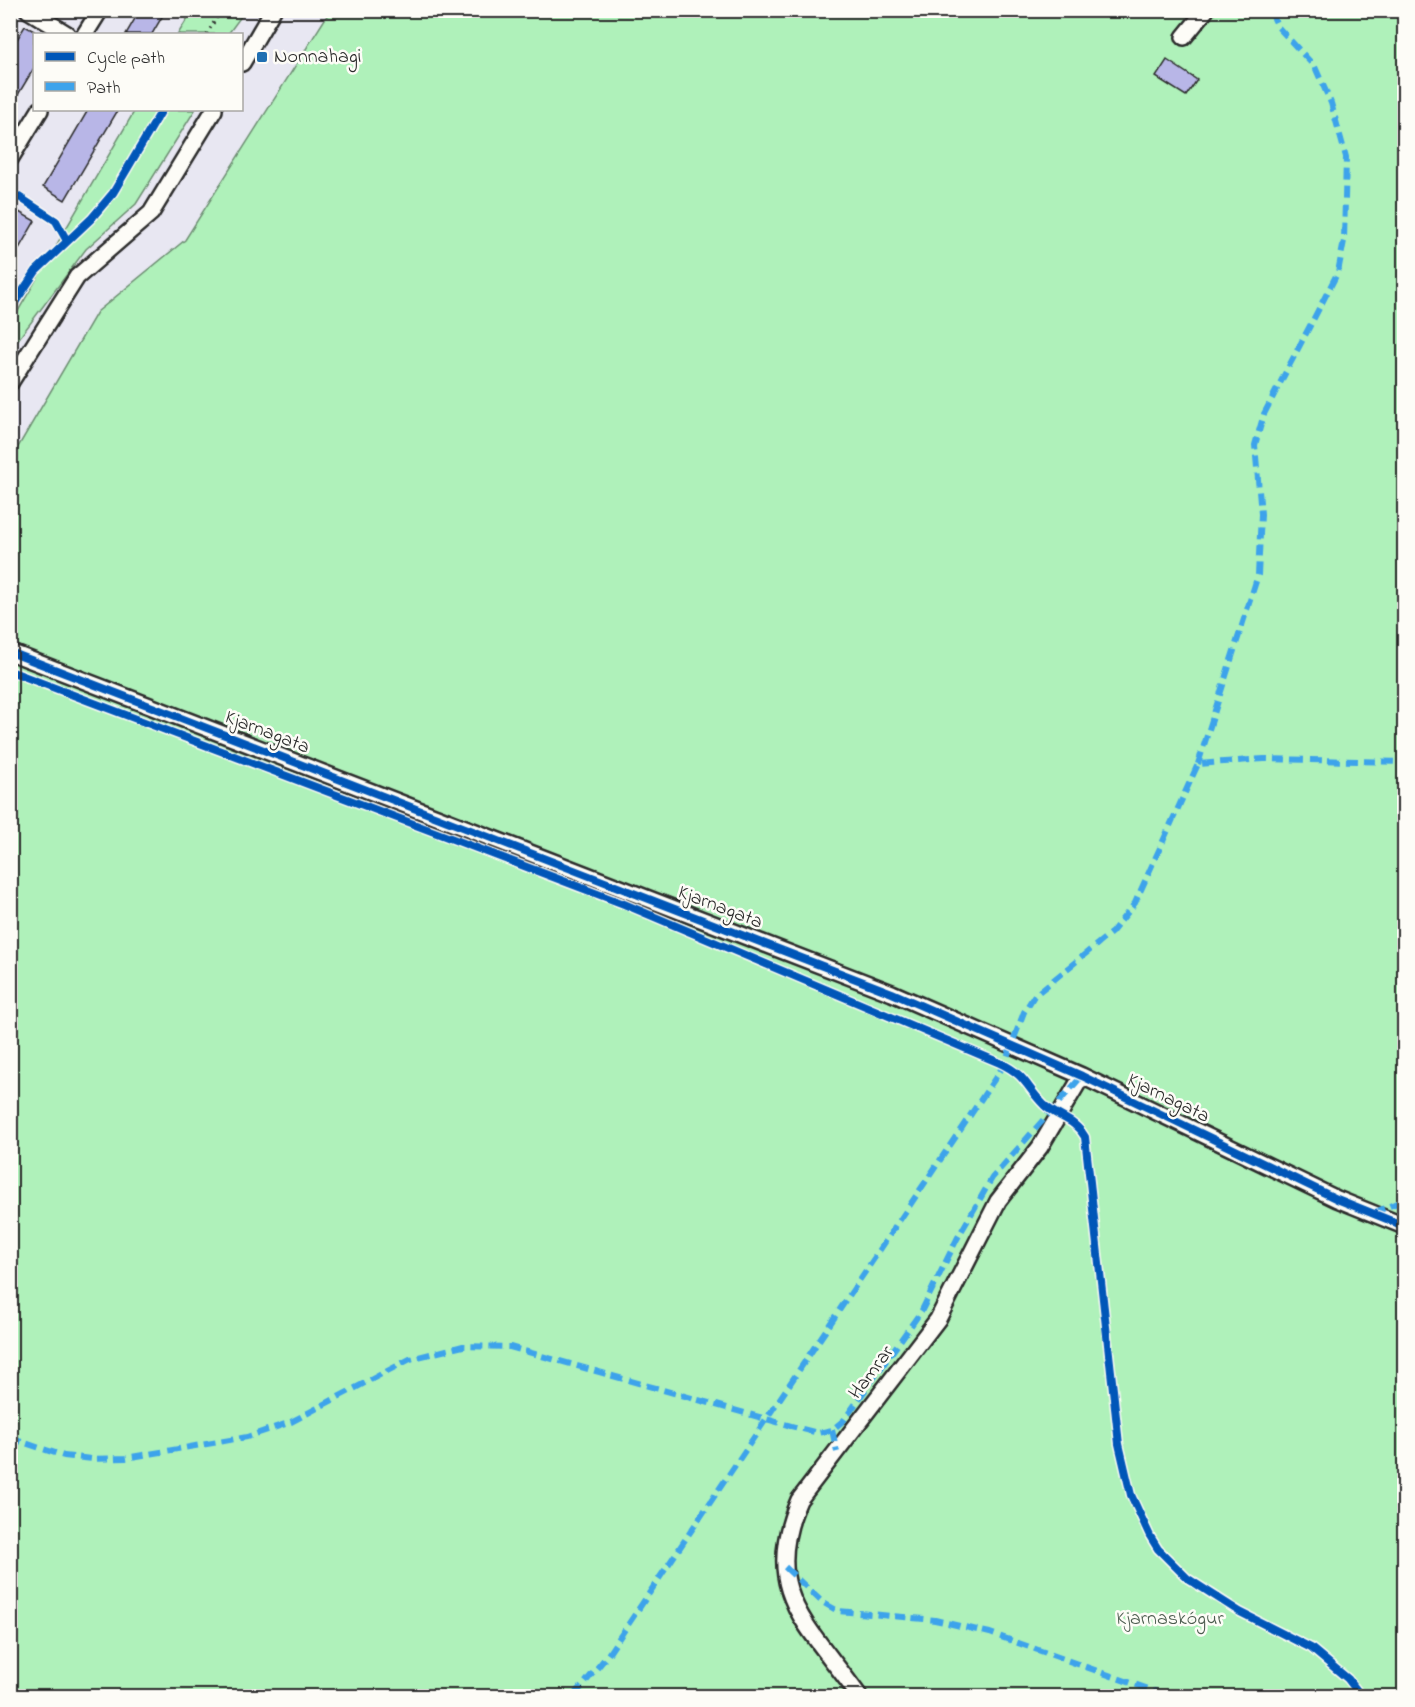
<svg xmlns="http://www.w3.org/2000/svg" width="1415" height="1707" font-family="'Indie Flower',sans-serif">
	<rect width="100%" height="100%" fill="#e8e7f2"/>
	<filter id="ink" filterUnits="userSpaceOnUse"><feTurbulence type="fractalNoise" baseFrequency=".0167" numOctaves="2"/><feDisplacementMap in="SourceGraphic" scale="12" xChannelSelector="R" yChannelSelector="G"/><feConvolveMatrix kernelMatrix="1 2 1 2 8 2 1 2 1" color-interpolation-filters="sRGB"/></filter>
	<g filter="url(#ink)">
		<!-- green -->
		<path fill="#aff1ba" stroke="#6d8e72" stroke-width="1.5" d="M192,11V10L245,11L228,34H178Z
			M330,11H1404V1696H11V459L97,312L185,240Z
			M135,110H195L136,204L86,249L11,349V323Z"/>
		<!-- building -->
		<path fill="#b8b6e7" stroke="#2b2b2b" stroke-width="1.5" d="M140,10H166L152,34H126Z
			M25,26L34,31V68L10,108V51Z
			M1167,60L1197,80L1186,96L1156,77Z
			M88,110H118L65,200L43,187Z
			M10,207L35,221L10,264Z"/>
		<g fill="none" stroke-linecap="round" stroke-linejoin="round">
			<defs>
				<path id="minor" d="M28,10L67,34
					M85,34L100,10
					M1184,37L1206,10
					M242,63L273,10
					M10,159L40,110
					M10,383L77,277L151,213L214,110
					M10,652L892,993L1082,1076L1337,1199L1404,1226
					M859,1696C810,1626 759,1592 799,1500L938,1319L998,1201L1040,1147L1082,1076"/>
			</defs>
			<!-- minor casing -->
			<use href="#minor" stroke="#2b2b2b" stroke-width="20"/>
			<!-- path -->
			<path stroke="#2b2b2b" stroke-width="3" stroke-dasharray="1.5 4.5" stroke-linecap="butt" d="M207,34L221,10
				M10,310L36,271L91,219L113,193L162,110"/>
			<!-- minor -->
			<use href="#minor" stroke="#fdfcf7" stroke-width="15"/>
			<!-- quiet -->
			<path stroke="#3ea3eb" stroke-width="6" stroke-dasharray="12 6" stroke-linecap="butt" d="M1198,764L1258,575L1261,514L1255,445L1264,414L1338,272L1344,241L1346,157L1331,103L1315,67L1278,27L1270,10
				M1373,1213L1404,1200
				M832,1430L837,1452
				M10,1438L64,1456L92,1459L126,1458L247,1437L291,1422L410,1359L463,1346L510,1347L791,1426L818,1433L832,1430L844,1420L922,1310L957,1239L992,1178L1082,1076
				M785,1567L822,1602L838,1611L935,1620L990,1633L1168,1696
				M574,1696L607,1656L1004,1065L1024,1012L1034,996L1112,932L1135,903L1198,764L1264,759L1404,762"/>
			<defs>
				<path id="cycleway" d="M10,191L56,221L67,241
					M10,310L36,271L91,219L113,193L162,110
					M10,652L892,993L1082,1076L1337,1199L1404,1226
					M10,671L624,904L1000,1063C1026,1075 1026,1087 1044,1105C1058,1118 1075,1119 1085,1137L1119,1444L1131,1495L1150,1536L1158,1549L1187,1578L1240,1612L1311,1648L1348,1679L1361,1696"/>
			</defs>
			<!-- cycleway casing -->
			<use href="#cycleway" stroke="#fdfcf7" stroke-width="11"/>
			<!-- cycleway -->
			<use href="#cycleway" stroke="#0057b8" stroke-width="8"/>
		</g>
	</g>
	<!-- markers -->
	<rect fill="#1f6fb2" stroke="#fdfcf7" stroke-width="2" x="256" y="51" width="12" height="12" rx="3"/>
	<g text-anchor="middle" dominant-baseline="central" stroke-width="5" stroke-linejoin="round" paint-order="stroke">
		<!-- poi labels -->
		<g font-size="20" fill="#2b2b2b" stroke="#fdfcf7" text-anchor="start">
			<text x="274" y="57">Nonnahagi</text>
		</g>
		<!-- street labels -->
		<g font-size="20" fill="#2b2b2b" stroke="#fdfcf7">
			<text transform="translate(267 733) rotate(21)">Kjarnagata</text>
			<text transform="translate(720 908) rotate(21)">Kjarnagata</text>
			<text transform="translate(1168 1099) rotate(26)">Kjarnagata</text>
			<text transform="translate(872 1373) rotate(-53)">Hamrar</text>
		</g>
		<!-- park labels -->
		<g font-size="20" fill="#4c5c4f" stroke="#fdfcf7">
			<text x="1170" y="1619">Kjarnaskógur</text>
		</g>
	</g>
	<!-- margin -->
	<rect width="1415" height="1707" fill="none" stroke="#fdfcf7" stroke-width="36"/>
	<rect x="18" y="18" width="1379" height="1671" fill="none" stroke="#2b2b2b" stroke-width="2" filter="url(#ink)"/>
	<!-- legend -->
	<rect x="33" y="33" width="210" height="78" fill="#fdfcf7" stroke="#a9a8a5" stroke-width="1.5"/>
	<rect x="45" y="52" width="30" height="9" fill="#0057b8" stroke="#a9a8a5" stroke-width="1.5"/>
	<text x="87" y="63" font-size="18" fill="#2b2b2b">Cycle path</text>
	<rect x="45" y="82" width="30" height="9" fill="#3ea3eb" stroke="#a9a8a5" stroke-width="1.5"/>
	<text x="87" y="93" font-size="18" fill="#2b2b2b">Path</text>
</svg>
